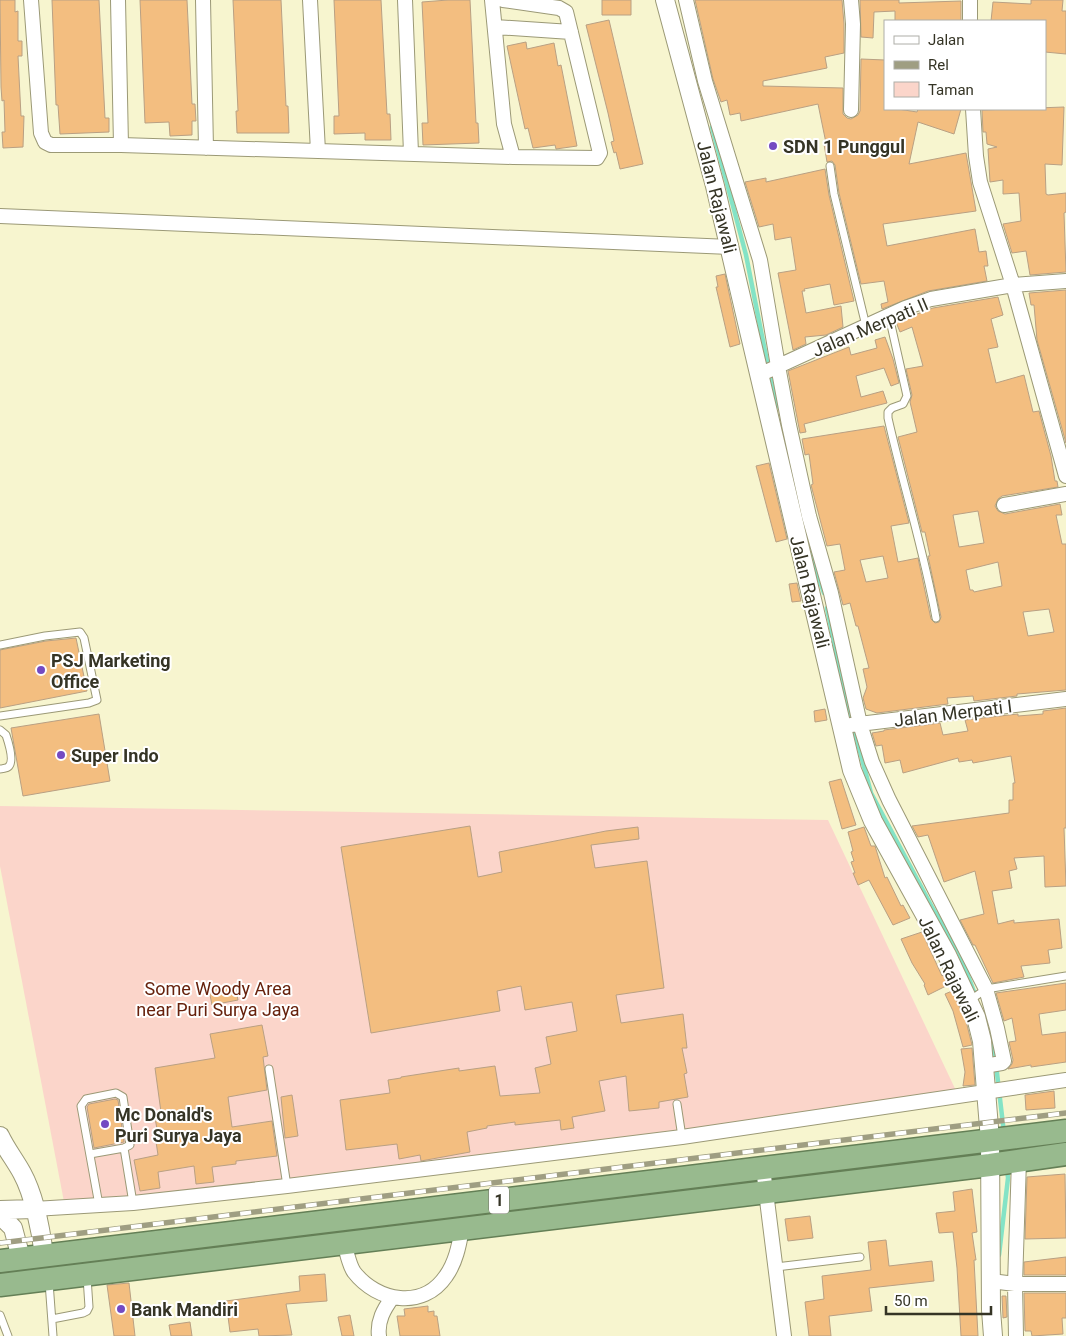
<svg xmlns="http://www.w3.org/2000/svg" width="1066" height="1336" font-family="Roboto,sans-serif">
	<rect width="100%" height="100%" fill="#f7f5cf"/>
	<!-- green -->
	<path fill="#fbd5ca" d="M0,806L828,820L959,1097L65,1207L0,866Z"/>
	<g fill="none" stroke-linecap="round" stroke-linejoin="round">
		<!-- stream -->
		<path stroke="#84e3c6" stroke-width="4.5" d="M712,127L746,255L776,407
			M808,548L824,593
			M827,608L846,698L871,793L933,909L959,952L976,997
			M990,1037L995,1056L1004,1133
			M999,1255L1008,1178L1007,1168"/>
	</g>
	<!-- building -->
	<path fill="#f3be80" stroke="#b9a083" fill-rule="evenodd" d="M0,0H15V12L18,11V41H22V56H18L21,116H24L23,147L3,148L2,132H5L4,100L2,101L1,87Z
		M52,0H99L105,118H109V132L60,134L58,105H56Z
		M140,0H187L192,104H195L196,121H192V135L170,136L169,122L145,123Z
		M233,0H281L286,106H288L289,133H237L236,111H238Z
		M334,0H381L387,114H390L391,140H365V133L334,134V116H339Z
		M448,0H470L476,123H478L479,143L423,145L422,123H428L422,2Z
		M602,0H631V15H602Z
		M695,0H842L844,24V53L825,57L827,68L763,81V86L843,88V114L847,118L851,119L858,115L860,111L861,59L885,60V109H898L917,112L918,109H961L954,134L918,122L909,164L966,153L976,211L883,224L887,246L975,229L979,252L986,251L988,266H984L987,281L928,291L882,309L881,304L888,302L884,281L861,284L839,193L835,165L832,161L827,162L824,144L826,143L818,104L741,121L740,113L730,115L727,100L721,102L713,79Z
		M860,0H899V3L961,1V21H895V11L874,12L873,38L861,37Z
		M1031,0H1063L1062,11H1066V54L1045,52V21H991L993,2L1031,4Z
		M609,20L643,164L620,169L616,152L614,153L611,142L614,141L608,113L586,25Z
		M526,42L527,49L554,43L558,66L561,65L577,146L556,149L555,145L533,148L528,128L525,129L507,46Z
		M1064,107L1062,165L1045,164L1046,194L1048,195L1066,193V212L1064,213L1066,272L1030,275L1026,251L1012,253L1003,224L1021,221L1019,193L1003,194V180L990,182L988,149L997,147L987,144L986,132H983L982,110Z
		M825,169L829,195L854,301L834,305L830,284L804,289L805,291H802L806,313L841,306L843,327L826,335L805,337L806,344L793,350L778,273L796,270L791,237L775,240L773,224L759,227L745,182L766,178V182Z
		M725,274L740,344L730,347L716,287H718L716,276Z
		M1066,290V443L1037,340L1034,305H1031L1029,293Z
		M998,297L1003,315L991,319L998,347L988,349L996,383L1024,375L1033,412L1039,411L1051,456L1055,481H1057L1058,487L1002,496L998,499L995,506L998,511L1005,514L1060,504L1062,515H1056L1062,544H1066V690L1017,694V696L974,701L973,696L947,698L948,704L877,713L866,709L863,698L867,687L863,669L869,668L858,626H856L850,603L843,605L834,572L845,570L840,544L827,546L811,485L813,484L809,454L805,455L802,439L884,426L909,523L891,526L898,562L918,558L931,619L935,623L939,622L941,617L928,556H930L925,532H922L898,437L917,432L910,402L912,395L906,369L923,366L912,327L900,332L896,322L933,308ZM978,511L984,543L959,547L953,515ZM883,556L888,578L866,582L860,560ZM998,562L1002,586L974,592L973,590H970L966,570ZM1049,609L1054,632L1028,636L1023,612Z
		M885,337L893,359L899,383L891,386L884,368L856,376L861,397L883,391L887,403L804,424L806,432L800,433L788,371L849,347L851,355L877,348L875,340Z
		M769,463L787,539L776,542L756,466Z
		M797,583L801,601L792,602L789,584Z
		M76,638L87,691L0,708V650L46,641Z
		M1066,708V828H1064L1066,886L1045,887L1044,856L1014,858L1017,869L1009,871L1012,888L992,891L998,924L1014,920V923L1059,919L1062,948L1048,950L1050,963L1021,966L1024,977L993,983L975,945H973L960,920L984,914L975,871L944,882L928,835L918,837L912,826L1009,813V800H1013V783H1015L1011,756L973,763L972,760L959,762L958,758L903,773L900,760L885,763L882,745L876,746L872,733L884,731V730L940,723L943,735L968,731L965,720L1018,714V716L1043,714V711Z
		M825,709L827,720L815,722L814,711Z
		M99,714L110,781L23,796L11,728Z
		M841,779L856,825L842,829L829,782Z
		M470,826L478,877L502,872L499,852L606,831L638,827L639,839L591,845L595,868L647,861L664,988L616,995L621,1023L683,1014L687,1048H682L687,1073L684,1074L688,1097L659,1102V1108L629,1111L626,1076L599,1081L605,1111L572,1117L574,1128L561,1130L560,1120L515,1125V1122L487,1126V1128L467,1132L470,1152L421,1161L420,1155L399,1159L397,1144L346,1150L340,1100L390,1093L388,1080L401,1078V1077L459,1068V1071L495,1066L500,1096L540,1093L535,1068L551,1064L546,1037L577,1031L572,1002L525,1010L521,986L497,991L500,1011L371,1033L341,847Z
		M864,827L871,846H875L885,878L887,877L901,906L903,905L910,918L893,925L869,880L858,885L853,873H855L851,862L854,861L851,852L853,851L848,832Z
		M922,932L942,976L943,975L948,985L928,995L924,985L925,984L912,963L901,939Z
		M1066,983V1010L1039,1014L1042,1035L1066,1032V1062L1031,1067V1065L1008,1069L1012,1064L1013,1060L1009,1042L1016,1041L1012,1018L1004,1021L996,993Z
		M235,986L238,1000L212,1005L209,990Z
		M952,991L966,1021L972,1045L963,1047L953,1011L945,994Z
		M262,1025L268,1056L263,1057L267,1090L228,1097L232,1127L272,1121L277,1156L236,1161V1164L212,1167L214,1182L196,1184L194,1166L158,1172L160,1188L140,1191L134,1160L158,1155L155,1135L158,1134L154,1113L161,1112L155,1068L215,1058L210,1034Z
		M972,1048L975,1085L963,1086L965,1072L961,1049Z
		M1054,1091L1055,1108L1026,1110L1025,1095Z
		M292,1095L298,1136L285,1138L281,1097Z
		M115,1099L118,1100L124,1142L94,1148L87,1107L89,1104Z
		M1065,1174L1066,1238L1025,1239L1027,1177Z
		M972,1189L977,1232L972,1233L976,1260H974L978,1336H961L957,1268L953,1232L939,1233L936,1213L955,1211L953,1192Z
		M810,1216L813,1238L788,1241L785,1219Z
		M886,1240L889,1266L932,1261L934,1281L869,1288L872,1311L829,1316L831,1336H809L805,1302L824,1299L822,1276L871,1270L868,1242Z
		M1066,1257V1275H1024V1262Z
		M325,1274L327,1301L286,1304L292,1335L259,1336L258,1329L230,1332L226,1301L300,1291L299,1276Z
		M129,1283L135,1336H114L107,1285Z
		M1024,1293H1066V1318H1062L1063,1334L1032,1336L1031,1331H1025Z
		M1002,1296H1006L1007,1317L1003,1318Z
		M428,1306V1312L434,1311V1316H437L440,1336H400L397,1316H405L404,1309Z
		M350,1315L354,1336H342L338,1317Z
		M190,1322L192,1336H171L169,1325Z"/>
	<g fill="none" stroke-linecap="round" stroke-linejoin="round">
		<defs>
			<path id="service" d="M830,166L834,194L866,326
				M889,316L907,396L903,404L892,408L888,412V418C903,485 924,551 936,618
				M0,645L45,636L80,632L84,638L97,700L89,703L0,716
				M0,730L6,735C8,741 15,762 8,767C7,768 1,769 0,769
				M969,1001L986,989L1066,976
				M269,1069L287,1186
				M677,1104L682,1137
				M90,1154L124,1148
				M99,1205L81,1106L86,1099L116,1093L123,1097L130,1145L124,1148L133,1203
				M776,1267L860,1257
				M49,1282L53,1336
				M0,1315L8,1336
				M52,1319L83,1313L87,1311L89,1307L87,1277"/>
			<path id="minor" d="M31,0L41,133L45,142L51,145H121L513,157L597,158L600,153L566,12L559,8L503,0
				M118,0L121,145
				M203,0L206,148
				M310,0L318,151
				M405,0L411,153
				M492,0L504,124L513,157
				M686,0L705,81L760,260L778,366L789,425L809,516L831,593L860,724L872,762L889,800L986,989L997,1028L1004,1061L1002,1063L984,1066
				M970,0V21
				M495,27L571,32
				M973,109L976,156L980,182L1013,285L1066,476
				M851,110L853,24L851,0
				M0,216L730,247
				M759,375L905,308L931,299L1013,285L1066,281
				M1004,505L1066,494
				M851,725L1066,699
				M763,1168L784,1336
				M34,1209L133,1203L287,1186L682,1137L1066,1080
				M344,1243C347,1252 349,1265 354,1272C377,1302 423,1310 446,1276C456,1262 459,1245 462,1229
				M991,1281L1015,1284H1066
				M379,1336C377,1321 384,1309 392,1298
				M1016,1336L1015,1284L1019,1160"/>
			<path id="tertiary" d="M665,0L715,186L852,770L873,821L947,955L976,1017L982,1041L990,1140L991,1310L993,1336
				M0,1136C6,1149 15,1160 22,1173C34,1195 41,1231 44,1255
				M0,1210L34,1209
				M0,1215L13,1228L21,1258"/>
			<path id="trunk" d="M0,1261L1066,1131
				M0,1285L990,1165L1066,1154"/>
		</defs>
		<!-- service casing -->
		<use href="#service" stroke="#9b9976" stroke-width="9"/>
		<!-- minor casing -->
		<use href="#minor" stroke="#9b9976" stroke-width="16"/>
		<!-- tertiary casing -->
		<use href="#tertiary" stroke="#9b9976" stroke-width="20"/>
		<!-- trunk casing -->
		<use href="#trunk" stroke="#647f56" stroke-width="25"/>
		<!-- service -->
		<use href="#service" stroke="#fff" stroke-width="7"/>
		<!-- minor -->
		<use href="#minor" stroke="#fff" stroke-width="14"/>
		<!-- tertiary -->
		<use href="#tertiary" stroke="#fff" stroke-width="18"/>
		<!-- trunk -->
		<use href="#trunk" stroke="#98ba8e" stroke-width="22"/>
		<defs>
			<path id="rail" d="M0,1243L1066,1113"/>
		</defs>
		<!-- rail casing -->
		<use href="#rail" stroke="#9f9e82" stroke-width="5.5"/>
		<!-- rail -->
		<use href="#rail" stroke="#fff" stroke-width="4" stroke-dasharray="11" stroke-linecap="butt"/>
	</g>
	<!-- markers -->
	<g fill="#744ac2" stroke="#fff" stroke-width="2">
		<circle cx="773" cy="146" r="5"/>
		<circle cx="41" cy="670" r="5"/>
		<circle cx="61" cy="755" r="5"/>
		<circle cx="105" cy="1124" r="5"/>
		<circle cx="121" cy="1309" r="5"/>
	</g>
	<g text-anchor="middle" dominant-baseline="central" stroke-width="4" stroke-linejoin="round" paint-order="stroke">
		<!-- shield labels -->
		<rect fill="#fff" stroke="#727166" stroke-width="1" x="489" y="1186.5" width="20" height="27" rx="4"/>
		<g font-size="16" font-weight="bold" fill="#353425">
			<text x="499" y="1200">1</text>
		</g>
		<!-- poi labels -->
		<g font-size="18" font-weight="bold" fill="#353425" stroke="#fff" text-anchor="start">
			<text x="783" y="146">SDN 1 Punggul</text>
			<text x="51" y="660">PSJ Marketing<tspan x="51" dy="21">Office</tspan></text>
			<text x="71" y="755">Super Indo</text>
			<text x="115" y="1114">Mc Donald's<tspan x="115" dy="21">Puri Surya Jaya</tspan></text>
			<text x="131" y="1309">Bank Mandiri</text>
		</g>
		<!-- street labels -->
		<g font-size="18" fill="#353425" stroke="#fff">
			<text transform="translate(717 197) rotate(76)">Jalan Rajawali</text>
			<text transform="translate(870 327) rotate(-23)">Jalan Merpati II</text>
			<text transform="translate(810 592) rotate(76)">Jalan Rajawali</text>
			<text transform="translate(953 713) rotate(-7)">Jalan Merpati I</text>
			<text transform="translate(949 969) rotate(64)">Jalan Rajawali</text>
		</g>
		<!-- park labels -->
		<g font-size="18" fill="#66210c" stroke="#fff">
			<text x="218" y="988">Some Woody Area<tspan x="218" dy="21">near Puri Surya Jaya</tspan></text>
		</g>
	</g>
	<!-- legend -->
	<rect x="884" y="20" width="162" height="90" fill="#ffffff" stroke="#aeaea8"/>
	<rect x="894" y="36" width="25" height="8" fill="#ffffff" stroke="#aeaea8"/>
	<text x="928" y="45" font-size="15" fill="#353425">Jalan</text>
	<rect x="894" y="61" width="25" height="8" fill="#9f9e82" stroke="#aeaea8"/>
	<text x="928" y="70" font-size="15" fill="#353425">Rel</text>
	<rect x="894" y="82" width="25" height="15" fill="#fbd5ca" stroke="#aeaea8"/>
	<text x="928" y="95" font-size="15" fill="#353425">Taman</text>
	<!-- scale -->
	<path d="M886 1306v8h105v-8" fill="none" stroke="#353425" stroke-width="2.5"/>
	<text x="894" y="1306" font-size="15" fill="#353425" stroke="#ffffff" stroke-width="4" paint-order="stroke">50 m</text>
</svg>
